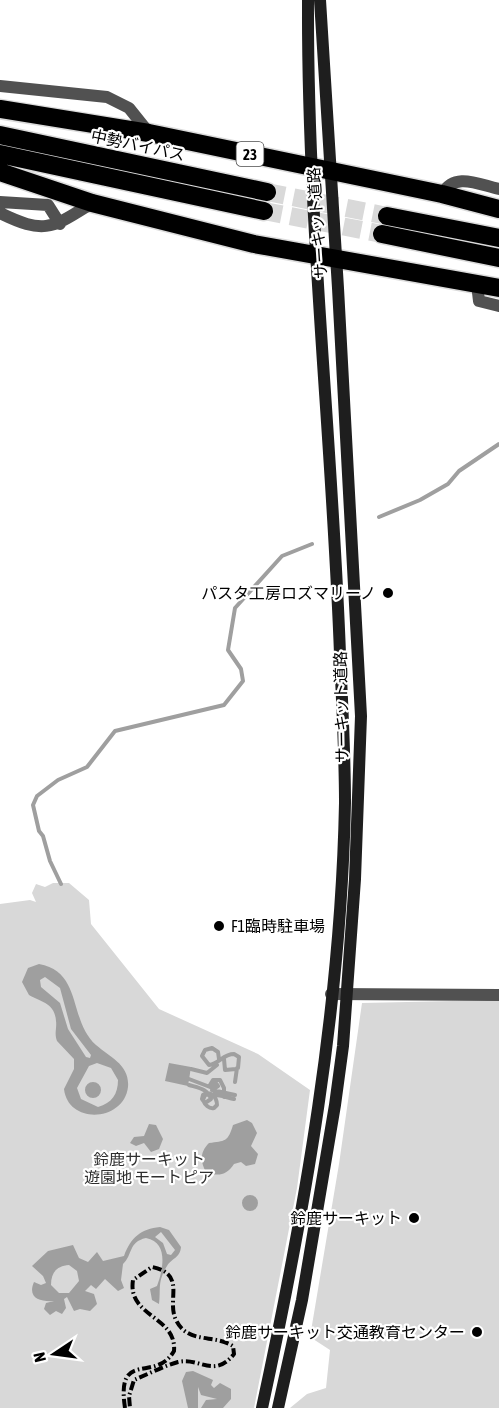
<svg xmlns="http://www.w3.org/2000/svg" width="499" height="1408" font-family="'Asap Condensed','Noto Sans JP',sans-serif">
	<rect width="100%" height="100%" fill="#fff"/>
	<!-- green -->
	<path fill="#d8d8d8" d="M53,883H69L89,900L91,924L159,1009L258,1054L310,1090L297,1188L254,1408H0V904L30,900L36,902L32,893L36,884L45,887Z
		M499,1000V1408H290L307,1394L326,1388L330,1350L310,1337L339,1164L362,1003Z"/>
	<!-- water -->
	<path fill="#9f9f9f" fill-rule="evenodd" d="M39,964C83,972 68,1020 96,1045C110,1057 130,1065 128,1087C124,1122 68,1125 64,1089L74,1069V1059L57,1041C54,1033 57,1028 56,1021C55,1003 41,1002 29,995L22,982L28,968ZM45,977L60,988L71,1029L91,1055L90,1058L86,1057L68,1029L60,1003L41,987L40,980ZM97,1063L111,1068L118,1080C118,1094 112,1103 98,1107L81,1099L77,1088L89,1066Z
		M169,1063L191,1067L188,1086L165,1081Z
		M85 1090a8 8 0 1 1 16 0a8 8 0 1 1-16 0Z
		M247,1120L252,1123L257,1133L251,1146L258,1154L255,1164L246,1166L241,1162L234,1164C227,1175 218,1177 206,1172C200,1161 200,1152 209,1143C225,1141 228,1142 233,1125Z
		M149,1124L156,1125L163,1139L159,1149L151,1152L144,1143L136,1146L130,1143L134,1137L144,1136Z
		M242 1203a8 8 0 1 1 16 0a8 8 0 1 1-16 0Z
		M160,1227L169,1230L181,1247C180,1258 172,1258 167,1266C157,1282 161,1289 159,1304L152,1300L150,1289L157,1286C163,1270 169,1242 146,1238C128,1242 133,1255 123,1264L121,1280L124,1288L118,1291L105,1279L96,1289L91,1285L85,1291L94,1294L97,1304L90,1311L80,1309L74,1311L67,1297L64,1299L66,1308L62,1314L56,1311L50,1315L44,1309L46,1303L54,1301C40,1302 27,1298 34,1282L41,1285L46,1283L43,1276L32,1266L48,1251L73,1245L79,1258L88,1262L97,1252L103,1261L124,1256C131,1237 141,1229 160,1227ZM161,1232L175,1250L171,1255L167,1254L163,1243L155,1237ZM69,1265L77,1271L79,1281L69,1293H59L51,1285C51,1272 57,1266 69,1265Z
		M193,1371L213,1380L211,1385L214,1388L220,1383L231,1389V1399L223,1408H201L206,1400L217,1399L201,1395L198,1387V1408H188L182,1381L186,1372Z"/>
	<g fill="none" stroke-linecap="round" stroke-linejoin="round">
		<!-- stream -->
		<path stroke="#9f9f9f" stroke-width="4" d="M379,517L420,500L448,484L459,471L499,444
			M61,884L50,861L43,836L39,831L33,805L37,796L58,780L87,767L115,731L224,705L243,681L241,669L228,650L235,608L282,556L312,544
			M219,1059L218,1052L212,1048L205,1050L202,1056L209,1065C219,1064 223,1054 234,1054L239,1057L238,1068
			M224,1059L225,1070L236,1069
			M191,1069L207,1073L217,1065
			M189,1079L210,1087
			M235,1082L237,1068
			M189,1085C199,1088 208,1089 211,1099L205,1103L202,1099L203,1095C210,1090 217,1097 217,1105L214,1108C209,1109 205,1105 203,1100L205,1095C215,1093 225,1097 234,1099
			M210,1085L213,1080H220L224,1088V1097
			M215,1088L218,1086L215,1082L212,1086L216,1095
			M212,1090L235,1095"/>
		<!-- highway-tunnel -->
		<path stroke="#d9d9d9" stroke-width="18" stroke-dasharray="18 9" stroke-linecap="butt" d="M267,192L387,216
			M264,211L382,234"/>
		<defs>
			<path id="highway" d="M0,109L149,133L442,194L499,209
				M0,135L267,192
				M0,154L264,211
				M0,172L92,203L254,244L499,288
				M387,216L499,238
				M382,234L499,258"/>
		</defs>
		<!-- highway casing -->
		<use href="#highway" stroke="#dbdbdb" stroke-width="21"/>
		<!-- street -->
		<path stroke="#515151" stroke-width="12" d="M0,86L107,97L129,108L149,133
			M442,194C455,172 477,184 499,189
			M0,202L48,205L60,224
			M0,213C45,235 52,228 92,203
			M477,284L479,301L499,306
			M331,994L499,995"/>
		<!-- secondary -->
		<path stroke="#1e1e1e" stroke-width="12" d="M262,1408C305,1209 341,1007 345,803C345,753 342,703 340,654C332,436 307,218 308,0
			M278,1408L302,1300L335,1105L343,1046L355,879L361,716L338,288L320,0"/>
		<!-- highway -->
		<use href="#highway" stroke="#000" stroke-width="18"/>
		<!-- rail -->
		<path stroke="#000" stroke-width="4" stroke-dasharray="9 3 1.5 3" stroke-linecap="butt" d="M125,1408C116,1348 155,1384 174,1351C177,1316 127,1317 133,1280L152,1267C187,1274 166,1300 176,1320C187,1344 214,1334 233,1346L234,1354C214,1379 200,1357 178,1362C164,1366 148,1374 134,1380L129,1396L130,1408"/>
	</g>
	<!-- markers -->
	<g fill="#000" stroke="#fff" stroke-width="2">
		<circle cx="388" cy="593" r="6"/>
		<circle cx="219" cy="926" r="6"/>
		<circle cx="414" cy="1218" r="6"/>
		<circle cx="477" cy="1332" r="6"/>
	</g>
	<g text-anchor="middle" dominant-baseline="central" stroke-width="4.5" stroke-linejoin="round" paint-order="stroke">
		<!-- shield labels -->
		<rect fill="#fff" stroke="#4c4c4c" stroke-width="1.5" x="236.5" y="142" width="27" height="24" rx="4.5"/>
		<g font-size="15" font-weight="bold" fill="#000">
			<text x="250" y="154">23</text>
		</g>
		<!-- street labels -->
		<g font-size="16" fill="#000" stroke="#fff">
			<text transform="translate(138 145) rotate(12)">中勢バイパス</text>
			<text transform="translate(317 223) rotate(-94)">サーキット道路</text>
			<text transform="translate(341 707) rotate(-91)">サーキット道路</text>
		</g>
		<!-- poi labels -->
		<g font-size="16" fill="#000" stroke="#fff" text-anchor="end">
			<text x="376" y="593">パスタ工房ロズマリーノ</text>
			<text x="231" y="926" text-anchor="start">F1臨時駐車場</text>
			<text x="402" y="1218">鈴鹿サーキット</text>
			<text x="465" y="1332">鈴鹿サーキット交通教育センター</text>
		</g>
		<!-- park labels -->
		<g font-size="16" fill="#2f2f2f" stroke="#fff">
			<text x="149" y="1159">鈴鹿サーキット<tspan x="149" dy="18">遊園地 モートピア</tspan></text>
		</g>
	</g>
	<!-- north arrow -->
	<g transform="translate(54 1354) rotate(257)" stroke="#ffffff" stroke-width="4.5" paint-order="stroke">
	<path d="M0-4.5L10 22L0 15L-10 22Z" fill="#000000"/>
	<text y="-9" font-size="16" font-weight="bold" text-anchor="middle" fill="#000000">N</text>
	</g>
</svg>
